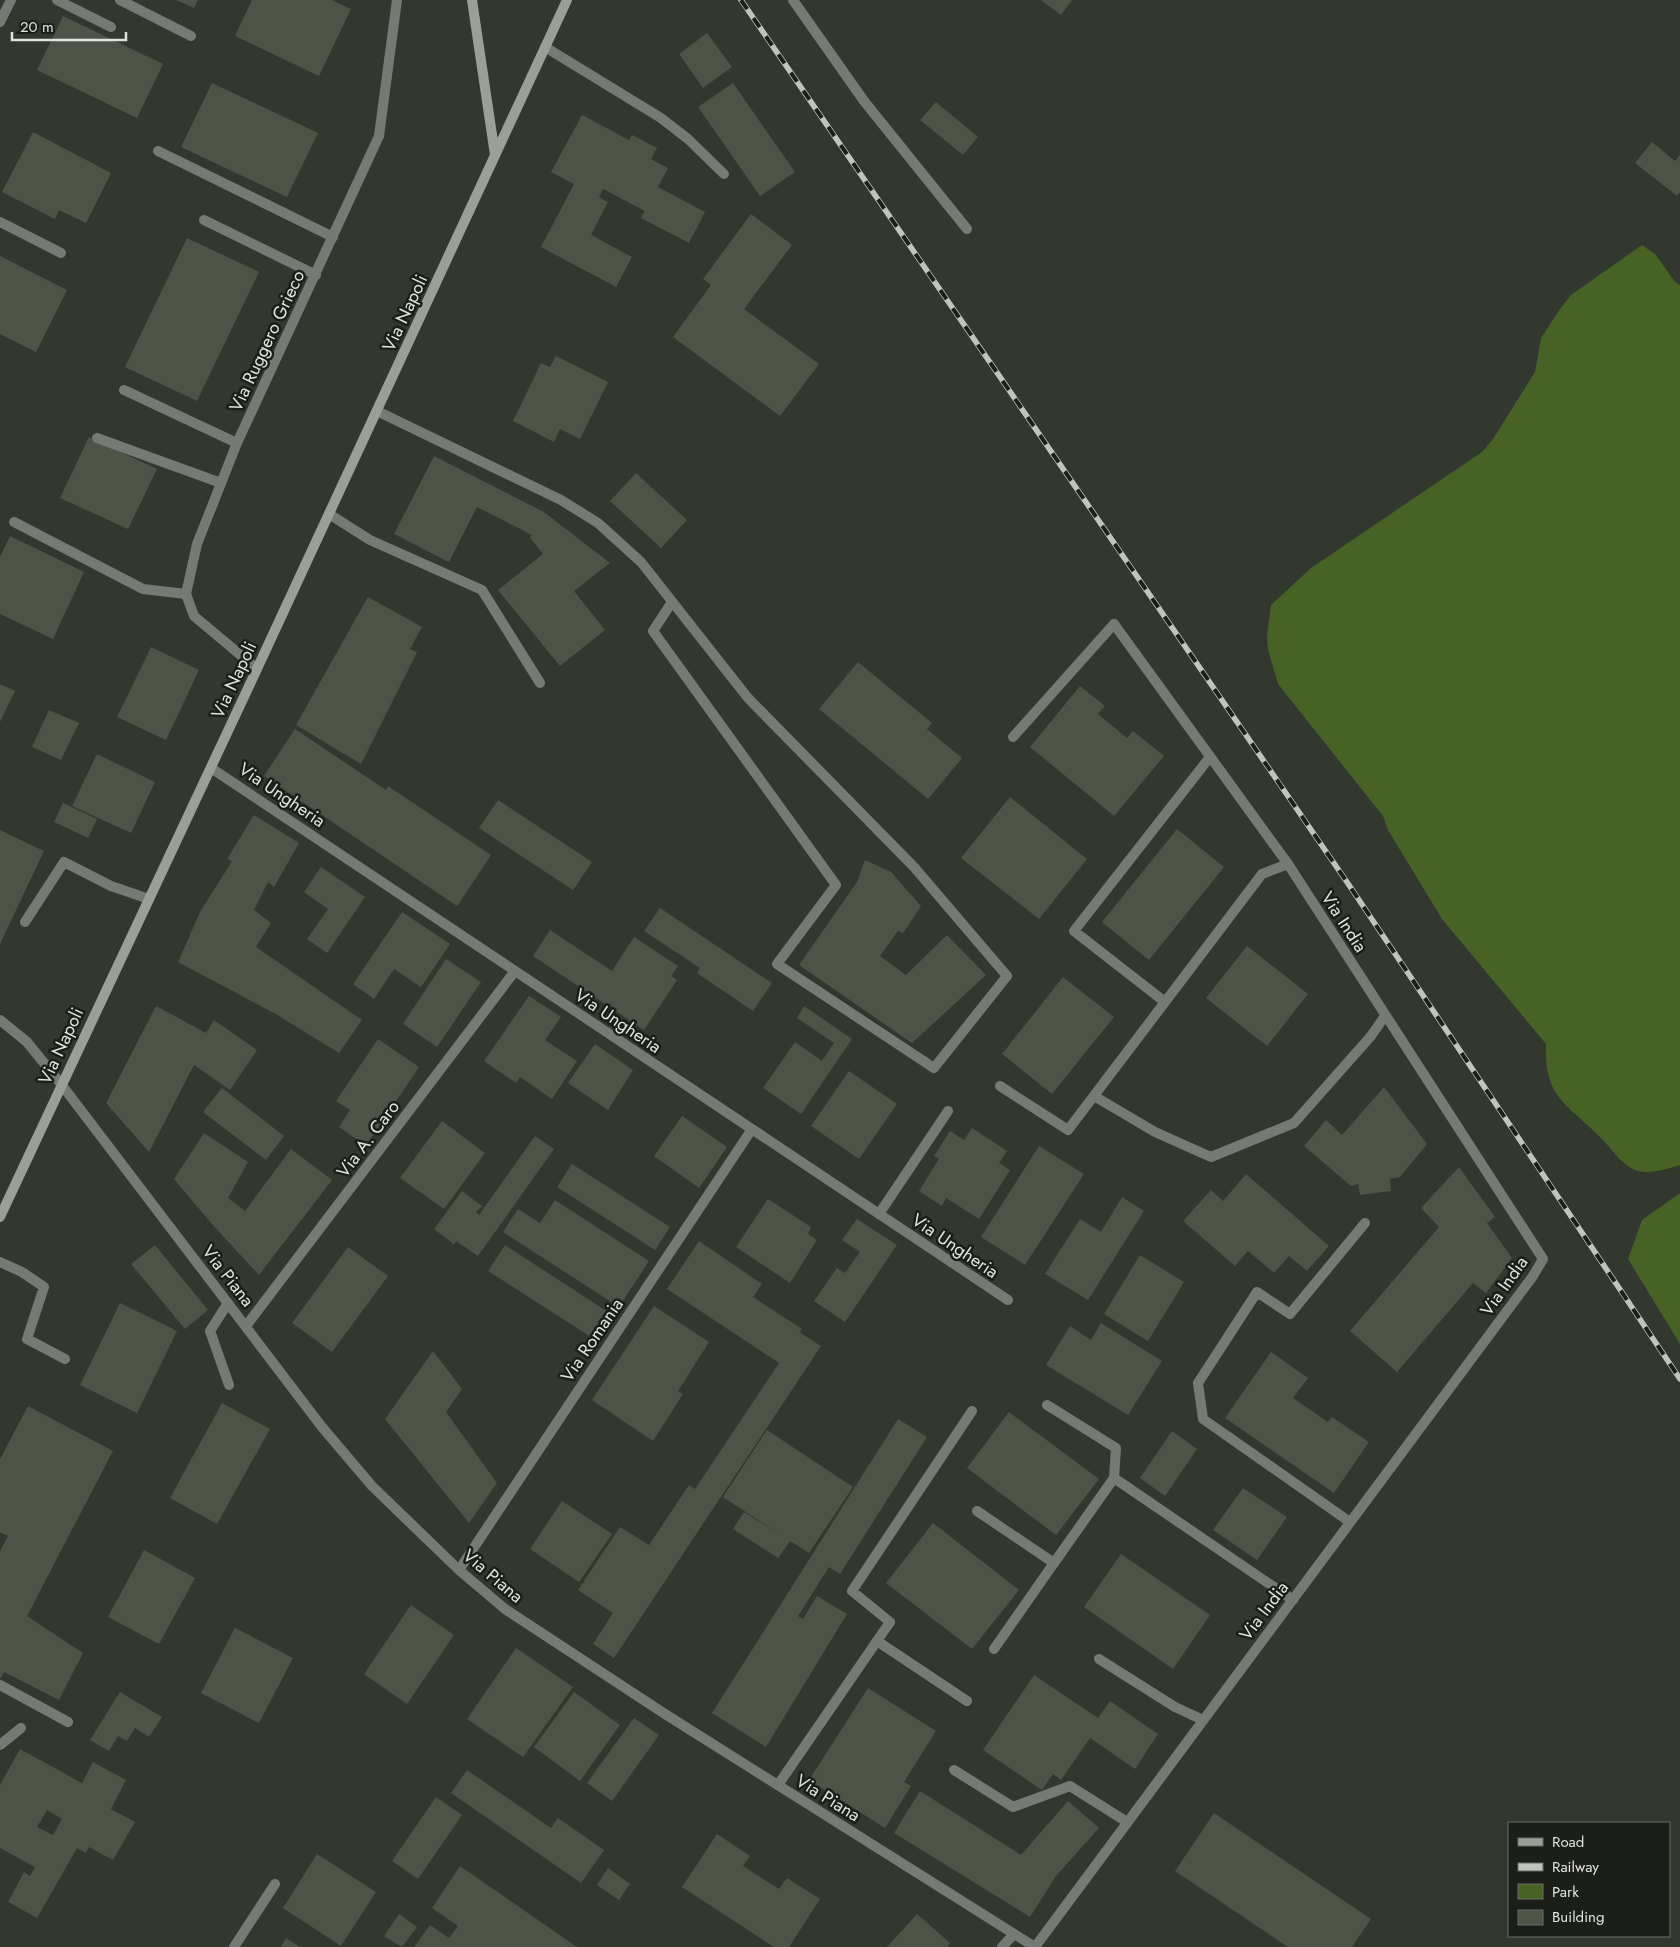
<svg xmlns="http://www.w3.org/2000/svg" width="1680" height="1947" font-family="Jost,sans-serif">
	<rect width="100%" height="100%" fill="#32382d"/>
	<!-- green -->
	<path fill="#466224" d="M1642,245L1655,254L1675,282L1680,285V1165C1668,1169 1647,1175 1635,1170C1619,1163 1611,1147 1599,1136C1566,1103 1544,1098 1546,1044L1442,919L1388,830L1383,816L1278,684L1268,650L1267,635L1271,605L1311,568L1482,452L1493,439L1535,372L1541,338L1560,309L1571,295Z
		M1680,1193V1344L1628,1259L1642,1220Z"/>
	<!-- building -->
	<path fill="#4d5347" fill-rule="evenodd" d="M176,0H198L194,8Z
		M252,0H332L351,9L319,76L235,36Z
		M1041,0H1072L1061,15Z
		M63,16L163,64L137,118L37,70Z
		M707,33L732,67L703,88L679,54Z
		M212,83L318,133L287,197L181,147Z
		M733,83L795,172L760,196L698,107Z
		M936,102L978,137L963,155L920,120Z
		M582,115L629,140L632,135L657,148L651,159L668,168L658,187L705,212L689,243L641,218L645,211L603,189L599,197L608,202L591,235L632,257L616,287L541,247L574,184L551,172Z
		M33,132L111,173L86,223L59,210L55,219L2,192Z
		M1652,142L1675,161L1680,155V192L1677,196L1635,163Z
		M751,214L792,245L744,309L819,364L780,416L673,337L711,285L703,279Z
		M187,238L259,272L197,401L125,367Z
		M0,256L67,290L36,352L0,334Z
		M556,356L608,382L580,439L560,429L554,442L513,421L541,363L550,367Z
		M89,437L157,469L128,529L60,498Z
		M434,456L544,512L610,563L574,591L605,630L560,666L498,590L543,554L530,538L532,535L477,507L449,562L394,534Z
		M636,473L687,520L661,548L610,501Z
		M10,536L84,572L53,639L0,614V557Z
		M368,597L422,627L410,649L417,652L361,764L296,725Z
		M151,647L199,670L166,740L117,717Z
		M858,662L932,723L927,729L962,758L928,799L819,709Z
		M0,684L15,691L0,722Z
		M1080,686L1105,706L1098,714L1127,738L1133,731L1164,756L1114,816L1030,747Z
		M49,710L79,723L61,760L32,747Z
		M295,729L386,790L388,786L491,855L457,906L264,776Z
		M97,754L155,782L131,833L72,806Z
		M1010,797L1087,859L1039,919L961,858Z
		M498,800L592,862L573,890L479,828Z
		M63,803L97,819L88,838L54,822Z
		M254,815L299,843L274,887L268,882L254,910L271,923L256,947L362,1020L339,1053L274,1013L178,962L200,912L232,861L227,859Z
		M1177,829L1224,867L1149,960L1102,922Z
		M0,830L44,851L0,944Z
		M865,860L891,872L921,906L903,933L898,931L880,956L906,975L947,935L986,975L912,1043L799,965L857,882Z
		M321,867L365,897L327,953L307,939L328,909L304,892Z
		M660,908L772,983L753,1011L697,973L700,968L644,931Z
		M402,912L450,944L421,987L394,969L374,999L353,984Z
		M550,930L612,971L634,937L678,966L671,976L677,980L644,1030L533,956Z
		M1247,946L1308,994L1267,1046L1206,998Z
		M446,959L481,982L437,1047L403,1024Z
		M1063,977L1114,1017L1052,1094L1002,1054Z
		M529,996L561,1017L545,1040L577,1061L552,1099L520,1077L516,1083L484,1061Z
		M156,1006L206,1033L214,1020L257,1050L230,1090L194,1065L149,1152L106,1103Z
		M804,1006L852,1039L801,1114L763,1088L795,1042L822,1061L834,1043L797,1018Z
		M378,1039L419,1067L366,1146L339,1127L350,1110L336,1101Z
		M595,1044L633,1070L608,1110L568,1083Z
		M849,1071L897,1104L859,1159L811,1126Z
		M1384,1087L1427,1144L1400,1177L1390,1179L1391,1191L1360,1195L1358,1184L1351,1186L1304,1146L1326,1120L1342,1135Z
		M222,1088L284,1136L266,1160L203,1112Z
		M682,1116L727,1147L699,1188L654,1156Z
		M442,1121L485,1153L444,1209L400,1178Z
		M972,1128L1007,1151L999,1163L1010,1170L979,1219L946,1198L942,1206L919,1191L939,1159L934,1156L950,1131L964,1140Z
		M204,1133L248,1162L228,1198L245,1211L291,1149L332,1180L259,1275L211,1223L174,1179Z
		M535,1136L554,1149L478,1256L456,1241L454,1244L434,1229L462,1191L482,1206L476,1212L479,1215Z
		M1039,1146L1084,1174L1025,1265L981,1237Z
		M572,1164L670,1227L655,1250L557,1187Z
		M1459,1167L1495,1217L1487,1223L1512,1258L1486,1293L1473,1283L1397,1372L1350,1331L1439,1227L1421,1208Z
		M1246,1174L1329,1246L1307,1271L1289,1256L1274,1273L1248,1251L1235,1266L1183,1221L1211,1190L1223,1201Z
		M1122,1197L1144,1211L1088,1300L1045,1274L1080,1219L1101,1232Z
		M768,1199L811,1227L808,1234L817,1240L790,1283L736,1247Z
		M555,1200L649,1261L619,1307L503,1232L518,1209L540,1223Z
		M857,1219L897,1245L845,1322L814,1301L837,1268L845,1273L860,1252L842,1240Z
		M699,1241L762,1284L753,1297L802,1329L799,1332L821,1346L614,1658L593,1644L613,1613L578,1590L620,1527L649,1545L689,1485L695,1489L779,1363L667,1289Z
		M155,1245L208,1310L185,1329L131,1264Z
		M505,1245L611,1314L594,1339L488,1271Z
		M348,1247L388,1276L332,1352L292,1323Z
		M1140,1255L1184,1282L1148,1341L1104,1314Z
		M120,1303L177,1331L137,1413L80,1385Z
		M654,1306L709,1342L678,1391L683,1394L653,1441L592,1400Z
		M1101,1323L1162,1361L1128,1415L1046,1365L1070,1326L1091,1340Z
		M433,1351L462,1389L446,1412L497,1483L469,1523L385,1419Z
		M1271,1352L1308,1378L1293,1398L1328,1422L1332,1417L1369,1442L1334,1493L1225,1418Z
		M222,1403L270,1429L217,1524L170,1498Z
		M28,1406L113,1451L27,1616L83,1653L59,1700L4,1672L0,1679V1551L8,1536L0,1532V1459Z
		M1009,1412L1099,1479L1056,1535L967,1468Z
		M898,1419L927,1437L840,1574L829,1567L798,1616L803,1619L817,1596L847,1614L766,1747L712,1713Z
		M767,1430L853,1487L809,1553L790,1541L778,1558L733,1529L744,1512L779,1534L723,1497Z
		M1172,1431L1197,1449L1165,1496L1140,1478Z
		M1243,1488L1287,1517L1257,1560L1213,1530Z
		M562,1501L612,1534L579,1582L530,1549Z
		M933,1523L1019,1590L972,1649L886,1583Z
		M144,1550L195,1578L159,1644L108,1617Z
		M1121,1554L1210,1615L1173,1669L1084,1607Z
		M411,1605L454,1635L407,1704L364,1674Z
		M235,1628L293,1658L259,1723L201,1693Z
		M516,1648L573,1687L523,1757L467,1719Z
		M1034,1675L1098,1718L1110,1701L1158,1734L1135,1769L1090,1738L1061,1780L1053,1774L1042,1790L983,1750Z
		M868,1688L936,1731L904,1782L911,1786L885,1828L809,1780Z
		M120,1692L162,1717L149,1737L135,1728L127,1741L118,1736L109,1751L90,1740Z
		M574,1692L620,1725L580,1781L534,1747Z
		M634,1718L659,1735L612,1801L587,1783Z
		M20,1749L82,1783L93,1762L126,1780L111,1809L135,1822L113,1860L89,1847L86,1853L77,1848L37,1918L8,1902L24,1872L30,1876L35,1867L0,1848V1785ZM47,1810L62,1819L53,1835L37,1827Z
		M467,1770L551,1828L558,1818L604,1850L581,1883L451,1793Z
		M920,1791L1021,1855L1068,1801L1099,1828L1056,1876L1030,1917L894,1833Z
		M436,1797L462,1815L418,1879L392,1861Z
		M1214,1813L1371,1919L1352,1947H1288L1175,1871Z
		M717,1834L750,1856L743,1866L779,1889L787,1878L820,1899L789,1947H774L682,1887Z
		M317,1854L376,1892L341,1946L283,1908Z
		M460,1866L577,1947H414L430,1925L449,1938L458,1926L432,1908Z
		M608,1868L630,1884L619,1900L597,1885Z
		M399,1914L417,1927L402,1947L384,1936Z
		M917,1914L950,1943L947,1947H887Z
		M286,1938L300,1947H281Z"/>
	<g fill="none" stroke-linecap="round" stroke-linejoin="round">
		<!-- service -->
		<path stroke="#767a74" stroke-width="10" d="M57,0L111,27
			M120,0L191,36
			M793,0L864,101L967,229
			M545,47L661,118L688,139L724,174
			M158,151L333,237
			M204,220L316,275
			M0,222L61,253
			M124,390L237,443
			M97,438L221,483
			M329,514L370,540L482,590L540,683
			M14,522L143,589L186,594
			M672,602L653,631L836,885L777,964L934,1068L1007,976
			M1013,737L1114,624
			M25,922L64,862L111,886L149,899
			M1165,1002L1074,931L1210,757
			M1000,1086L1068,1130L1262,874L1288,864
			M1094,1096L1155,1132L1211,1157L1294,1123L1371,1036L1385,1016
			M879,1214L948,1111
			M0,1262L22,1272L44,1287L27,1339L65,1359
			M228,1303L210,1331L229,1385
			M1047,1405L1116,1448L1114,1478
			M977,1511L1054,1563L994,1649
			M1350,1522L1203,1419L1198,1383L1257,1292L1290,1314L1365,1223
			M890,1622L852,1591L972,1411
			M877,1641L967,1701
			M1099,1659L1175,1707L1203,1720
			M0,1685L68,1722
			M0,1745L21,1728
			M954,1770L1013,1807L1070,1786L1127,1822"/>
		<!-- minor -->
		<path stroke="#767a74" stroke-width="10" d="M0,22L11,0
			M377,411L561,500L598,523L641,562L748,698L914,867L1007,976
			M257,669L194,616L186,594L197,544L237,443L379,136L397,0
			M211,768L1008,1300
			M0,1020L27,1042L61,1084L322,1427L372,1486L459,1570L505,1609L665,1714L1035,1947
			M246,1326L515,971
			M1054,1563L1114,1478L1293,1600
			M459,1570L752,1129
			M778,1785L890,1622
			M234,1947L275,1884
			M1002,1947L1014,1934
			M1035,1947L1533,1276L1543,1259L1288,864L1114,624"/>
		<!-- secondary -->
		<path stroke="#9aa096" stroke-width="10" d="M472,0L495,155
			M0,1217L257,669L567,0"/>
		<defs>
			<path id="rail" d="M741,0L1349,885L1680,1379"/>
		</defs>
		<!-- rail casing -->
		<use href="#rail" stroke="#c0c5bc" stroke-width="5.5"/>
		<!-- rail -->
		<use href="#rail" stroke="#1c1e19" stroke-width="4" stroke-dasharray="11" stroke-linecap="butt"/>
	</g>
	<g text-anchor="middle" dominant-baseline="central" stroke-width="5" stroke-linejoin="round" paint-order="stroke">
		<!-- street labels -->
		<g font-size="18" fill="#e0e4dc" stroke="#1c1e19">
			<text transform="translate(405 313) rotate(-65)">Via Napoli</text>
			<text transform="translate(267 341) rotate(-65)">Via Ruggero Grieco</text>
			<text transform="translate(234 680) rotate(-65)">Via Napoli</text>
			<text transform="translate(282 795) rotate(34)">Via Ungheria</text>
			<text transform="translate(1344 922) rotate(57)">Via India</text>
			<text transform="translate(618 1021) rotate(34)">Via Ungheria</text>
			<text transform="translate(61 1046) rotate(-65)">Via Napoli</text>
			<text transform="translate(368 1139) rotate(-53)">Via A. Caro</text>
			<text transform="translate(955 1246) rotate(34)">Via Ungheria</text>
			<text transform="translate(228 1276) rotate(52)">Via Piana</text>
			<text transform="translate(1504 1286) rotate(-55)">Via India</text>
			<text transform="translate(592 1340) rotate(-56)">Via Romania</text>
			<text transform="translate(493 1576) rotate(40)">Via Piana</text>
			<text transform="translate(1264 1611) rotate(-53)">Via India</text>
			<text transform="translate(828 1798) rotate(32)">Via Piana</text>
		</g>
	</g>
	<!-- legend -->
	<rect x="1508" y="1822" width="162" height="115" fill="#1c1e19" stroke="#6a6d67"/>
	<rect x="1518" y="1838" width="25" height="8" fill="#9aa096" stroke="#6a6d67"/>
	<text x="1552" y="1847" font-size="15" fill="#e0e4dc">Road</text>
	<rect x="1518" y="1863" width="25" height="8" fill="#c0c5bc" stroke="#6a6d67"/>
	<text x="1552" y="1872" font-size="15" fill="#e0e4dc">Railway</text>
	<rect x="1518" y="1884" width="25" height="15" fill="#466224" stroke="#6a6d67"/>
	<text x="1552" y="1897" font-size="15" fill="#e0e4dc">Park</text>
	<rect x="1518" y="1910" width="25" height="15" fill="#4d5347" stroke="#6a6d67"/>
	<text x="1552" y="1922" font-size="15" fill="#e0e4dc">Building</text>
	<!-- scale -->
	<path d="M12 32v8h114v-8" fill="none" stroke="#e0e4dc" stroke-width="2.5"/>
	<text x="20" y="32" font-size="15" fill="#e0e4dc" stroke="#1c1e19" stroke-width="4" paint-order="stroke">20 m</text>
</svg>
